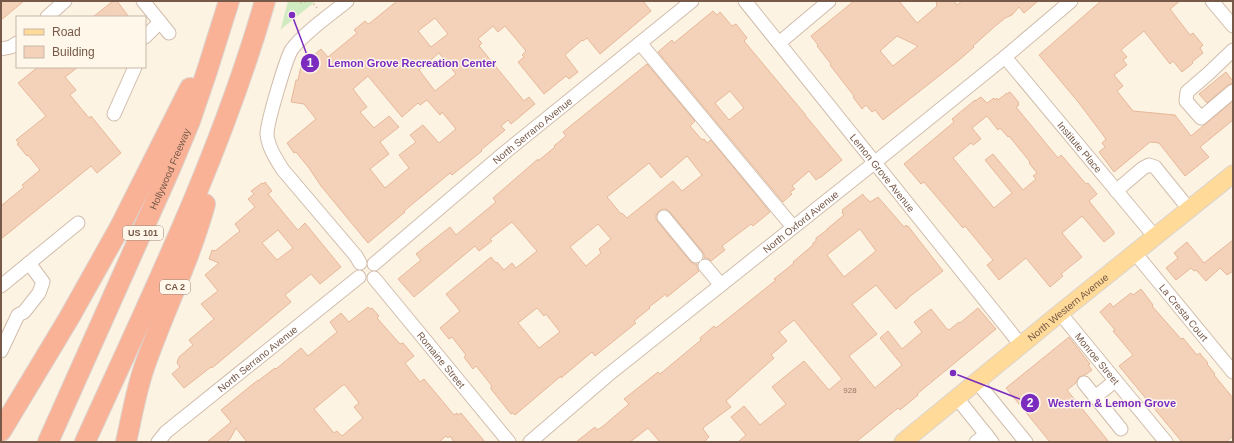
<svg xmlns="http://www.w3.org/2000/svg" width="1234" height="443" font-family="Helvetica,sans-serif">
	<rect width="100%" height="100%" fill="#fdf3e3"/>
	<!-- green -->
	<path fill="#d1ebc1" d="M288,1H316L280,30L281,28Z"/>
	<!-- building -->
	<path fill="#f4d1b9" stroke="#e7b899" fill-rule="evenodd" d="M1,1H24L1,20Z
		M113,1H117L129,17H93Z
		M397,1H643L651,11L600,54L587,38L583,41L582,40L565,55L578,72L569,79L566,76L544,94L518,62L524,57L522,55L526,51L505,26L498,32L493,26L478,39L482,43L479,46L524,101L529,97L535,104L511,124L508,120L501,126L505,130L481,150L482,151L452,175L450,173L404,211L405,212L368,243L321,186L309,168L296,152L294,153L287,143L316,119L304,104L291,102L296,80H298L301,66L321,49L328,57L357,33L354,30L365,21L368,24L370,23ZM435,18L448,34L431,47L418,31ZM439,53L456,74L435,91L419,70ZM368,76L402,117L418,103L420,105L427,100L440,115L442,112L456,129L439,143L423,125L410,135L416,142L399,155L409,168L385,188L370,169L389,154L380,142L399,127L389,116L374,128L360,112L367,107L353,89Z
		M854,1H899L917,23L937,6L936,1H954L957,5L962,1H1038L1024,13L1019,7L1012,15L1005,18L993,28L973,46L974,47L958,61L883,120L875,110L872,112L866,105L862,109L853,97L854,96L830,65L831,64L817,46L818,45L811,36ZM897,36L918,46L893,66L880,51Z
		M1101,1H1180L1170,9L1190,35L1193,33L1203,45L1200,48L1203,53L1192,62L1193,63L1182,72L1173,61L1170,64L1144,31L1121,50L1127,57L1123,60L1127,65L1114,75L1123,86L1117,91L1133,111L1175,115L1191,136L1233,101V120L1200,147L1209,157L1185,176L1159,143L1150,142L1114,172L1099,152L1105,147L1102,143L1106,139L1079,103L1039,55Z
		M713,11L717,15L720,12L732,26L736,24L747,38L744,41L799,107L805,114V115L842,160L820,178V177L816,180L809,171L792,186L795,189L790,192L792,194L783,202L658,52L672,40L674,43ZM730,91L744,108L729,120L715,103Z
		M647,64L695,121L690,126L702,140L704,139L707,143L711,140L770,212L753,226L751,224L722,246L725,250L711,261L707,258H704V254L702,251L670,212L666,209H663L659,211L656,215V219L658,222L690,261L694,264H697V268L699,271L667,297L666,294L649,307L650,308L634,321L636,323L595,356L592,352L561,378V376L515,415L513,413L511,414L491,389V387L492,386L476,366L473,369L464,357L466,355L452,337L449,339L440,328L460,311L446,294L462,281L491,257L496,263L497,262L504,270L512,263L516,268L537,251L512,222L490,239L492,241L479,251L475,246L414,297L398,279L421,260L416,254L450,227L456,235L496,202L493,198L538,159V161L555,147L554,146L566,136L563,132ZM687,156L702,175L682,191L673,181L627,218L622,213L621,214L607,197L649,163L661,178ZM598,224L611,239L599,249L601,253L586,266L570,247ZM537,308L544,316L546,314L560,332L539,348L518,323Z
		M38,67H78L65,77L76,90L70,95L89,118L91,116L121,153L97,173L91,166L1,239V206L24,187L22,185L40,170L28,155L27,156L17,144L19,143L16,140L46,116L18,83Z
		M1226,72L1233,81V83L1228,85L1207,103L1199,94Z
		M1009,92L1011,93L1019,103H1018L1019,105L1016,107L1058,158L1061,155L1063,157L1086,184L1088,183L1097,194L1089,201L1114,232V234L1104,242L1082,216L1062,233L1082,257L1061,274L1063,276L1050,287L1026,258L999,280L987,265L993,260L965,226L963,228L924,182L921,184L904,164L954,122L952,119L975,100V101L981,97L987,103L994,98L995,100L997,98L998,100L1007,93V94ZM987,116L998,130L1000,128L1008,137L1009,136L1030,162L1029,163L1037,173L1033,176L1036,179L1023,190L993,154L985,160L1012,193L994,208L953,158L971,143L973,145L981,139L972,128Z
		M265,182L272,191L268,194L296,228L298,230L305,223L341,267L320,284L311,274L285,295L291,302L212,368L211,367L184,388L172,374L180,367L177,363L179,357L193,345L189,340L214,319L201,304L218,291L205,275L219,263L209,259L212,250L215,251L240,231L235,224L255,207L248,199L254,194L251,191L262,183L263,184ZM278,230L293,248L277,260L262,243Z
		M863,195L870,202L878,197L904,227L906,225L907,227L908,226L943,271L908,298V299L896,309L876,285L852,304L877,334L849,356L875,388L902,365L880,338L888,331L902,349L922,332L914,322L931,309L947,329L949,330L959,322L960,323L978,308L996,329L917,394L918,395L900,410L898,408L856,442H738L746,435L731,417L744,406L760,425L786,404L772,387L804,361L829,390L842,379L794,320L779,332L787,341L771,355L774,358L726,401L731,407L704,427L703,429L709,437L704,442H660L648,428L630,442H576L595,427L597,430L602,427L629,404L624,399L658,372L660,374L701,340L700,338L714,326L716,328L776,280L774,279L794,263L793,262L813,245V243L816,241V238L827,230V229L844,215L842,213L843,211L842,210L863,194ZM860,229L876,251L844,277L827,255Z
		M1233,240V271L1227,275L1220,268L1206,281L1196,270L1194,271L1191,268L1176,280L1166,268L1178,258L1174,253L1187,242L1204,263Z
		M1141,289L1153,305L1152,306L1181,339L1183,338L1197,355L1200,353L1201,355L1208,363L1207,364L1215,374L1214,375L1233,398V436L1226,442H1182L1119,366L1133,355L1113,331L1115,330L1100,312L1110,303L1113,307L1131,293L1133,295Z
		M368,307L370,309L372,308L379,316L377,318L400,344L403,343L414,356L405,363L420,382L424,379L454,415L457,413L458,415L461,413L485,442H454L450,436L448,438L446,436L439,442H247L236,428L230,439L226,442H207L231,422L221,410L258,380V381L275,368L276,369L301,348L308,356L337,332L330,322L341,313L349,322ZM343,385H345L359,403L354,407L363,418L342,436L337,431L334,433L314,409Z
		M1069,337L1090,364L1088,365L1092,370L1085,375L1079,377L1076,383L1067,390L1109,442H1050L1006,388Z"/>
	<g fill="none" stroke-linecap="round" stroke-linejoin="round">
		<defs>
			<g id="minor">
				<path d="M143,1L169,33"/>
				<path d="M347,1C329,16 306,31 292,49C286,58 267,123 267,134C268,147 276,159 283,170L356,256L360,263"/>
				<path id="s1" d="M745,1L1021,345"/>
				<path d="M1212,1L1233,26"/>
				<path d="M47,17L65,1"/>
				<path d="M145,37L160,22"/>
				<path d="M640,43L793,227"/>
				<path d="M779,43L829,1"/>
				<path d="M1,49L11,47L17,43"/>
				<path d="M1233,50L1209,73L1187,92L1186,101L1201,118L1233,91"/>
				<path id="s2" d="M1005,57L1155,237"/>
				<path d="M114,114L135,67"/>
				<path d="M1116,191L1143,168L1149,165L1155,167L1189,209"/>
				<path d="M664,217L696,256"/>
				<path id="s3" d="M1135,253L1233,372"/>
				<path id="s4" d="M374,264L503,154L692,1"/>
				<path d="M705,266L721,285"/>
				<path id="s5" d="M374,278L509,442"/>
				<path d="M1,286L78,223"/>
				<path id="s6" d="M1060,313L1166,442"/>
				<path d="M1,351L18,315L24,312L39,293L43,282L29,263"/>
				<path d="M977,382L1026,442"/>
				<path d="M1084,383L1121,429"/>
				<path d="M1095,397L1115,381"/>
				<path d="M957,398L992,442"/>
				<path id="s7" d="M158,442L166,432L359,277"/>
				<path id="s8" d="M530,442L608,375L874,163L1005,57L1071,1"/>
				<path d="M976,442L986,434"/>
			</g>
			<g id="major">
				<path id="s9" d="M903,442L1060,313L1233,174"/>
			</g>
			<g id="highway">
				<path d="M1,431L69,318L120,227L190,88"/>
				<path id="s10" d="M48,442L170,169L190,121L207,71L229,1"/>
				<path d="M85,442C151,297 221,154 265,1"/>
				<path d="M126,442C132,416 136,390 145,365C164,311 190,259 205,204"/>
			</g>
		</defs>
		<!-- minor casing -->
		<use href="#minor" stroke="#d1bdac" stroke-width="15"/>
		<!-- major casing -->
		<use href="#major" stroke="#dbd4cf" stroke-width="19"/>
		<!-- highway casing -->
		<use href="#highway" stroke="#dbd4cf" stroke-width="22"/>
		<!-- path -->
		<path stroke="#d9b59c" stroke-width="2" stroke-dasharray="1 3" stroke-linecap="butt" d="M297,1L300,3L308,1
			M311,1L318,9"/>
		<!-- minor -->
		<use href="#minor" stroke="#fff" stroke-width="13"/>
		<!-- major -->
		<use href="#major" stroke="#ffda98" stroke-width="17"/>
		<!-- highway -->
		<use href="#highway" stroke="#fab297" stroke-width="20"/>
	</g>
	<g text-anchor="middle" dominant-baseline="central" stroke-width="3" stroke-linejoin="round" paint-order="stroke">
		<!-- number labels -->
		<g font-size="8" fill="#967764">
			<text x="850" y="390">928</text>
		</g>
		<!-- shield labels -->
		<g fill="#fff7ea" stroke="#9f8879" stroke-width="1">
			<rect x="123" y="226" width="40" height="14" rx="3"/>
			<rect x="160" y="280" width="30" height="14" rx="3"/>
		</g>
		<g font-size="9" font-weight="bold" fill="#765948">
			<text x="143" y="233">US 101</text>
			<text x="175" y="287">CA 2</text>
		</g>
		<!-- street labels -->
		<g font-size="10" fill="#765948" stroke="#fff7ea">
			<text stroke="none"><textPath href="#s4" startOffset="207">North Serrano Avenue</textPath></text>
			<text stroke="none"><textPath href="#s2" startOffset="117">Institute Place</textPath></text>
			<text stroke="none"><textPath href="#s10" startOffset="299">Hollywood Freeway</textPath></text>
			<text stroke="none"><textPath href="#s1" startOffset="220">Lemon Grove Avenue</textPath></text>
			<text stroke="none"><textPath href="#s8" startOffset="349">North Oxford Avenue</textPath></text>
			<text stroke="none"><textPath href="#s9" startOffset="213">North Western Avenue</textPath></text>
			<text stroke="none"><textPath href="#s3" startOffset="77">La Cresta Court</textPath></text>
			<text stroke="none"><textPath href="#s7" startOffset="130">North Serrano Avenue</textPath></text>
			<text stroke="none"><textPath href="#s6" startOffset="59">Monroe Street</textPath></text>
			<text stroke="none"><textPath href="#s5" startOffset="106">Romaine Street</textPath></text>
		</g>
	</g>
	<!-- callouts -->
	<path fill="none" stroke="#7b2cbf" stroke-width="1.5" d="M292 15L310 63M953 373L1030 403"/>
	<g fill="#7b2cbf" stroke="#fff7ea" stroke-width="1.5">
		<circle cx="292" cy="15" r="4"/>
		<circle cx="953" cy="373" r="4"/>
		<circle cx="310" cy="63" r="10"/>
		<circle cx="1030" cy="403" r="10"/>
	</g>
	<g font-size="12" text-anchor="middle" font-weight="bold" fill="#fff">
		<text x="310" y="67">1</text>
		<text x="1030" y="407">2</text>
	</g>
	<g font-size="11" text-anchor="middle" font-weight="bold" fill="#7b2cbf" stroke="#fff7ea" stroke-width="3" stroke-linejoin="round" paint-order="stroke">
		<text x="412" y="67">Lemon Grove Recreation Center</text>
		<text x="1112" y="407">Western &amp; Lemon Grove</text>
	</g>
	<!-- border -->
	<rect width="1234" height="443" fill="none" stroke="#765948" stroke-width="4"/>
	<!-- legend -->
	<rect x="16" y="16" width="130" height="52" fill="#fff7ea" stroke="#c8b8a9"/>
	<rect x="24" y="29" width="20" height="6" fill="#ffda98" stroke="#c8b8a9"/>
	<text x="52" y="36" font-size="12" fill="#765948">Road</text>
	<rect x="24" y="46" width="20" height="12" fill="#f4d1b9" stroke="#c8b8a9"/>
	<text x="52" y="56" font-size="12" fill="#765948">Building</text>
</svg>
